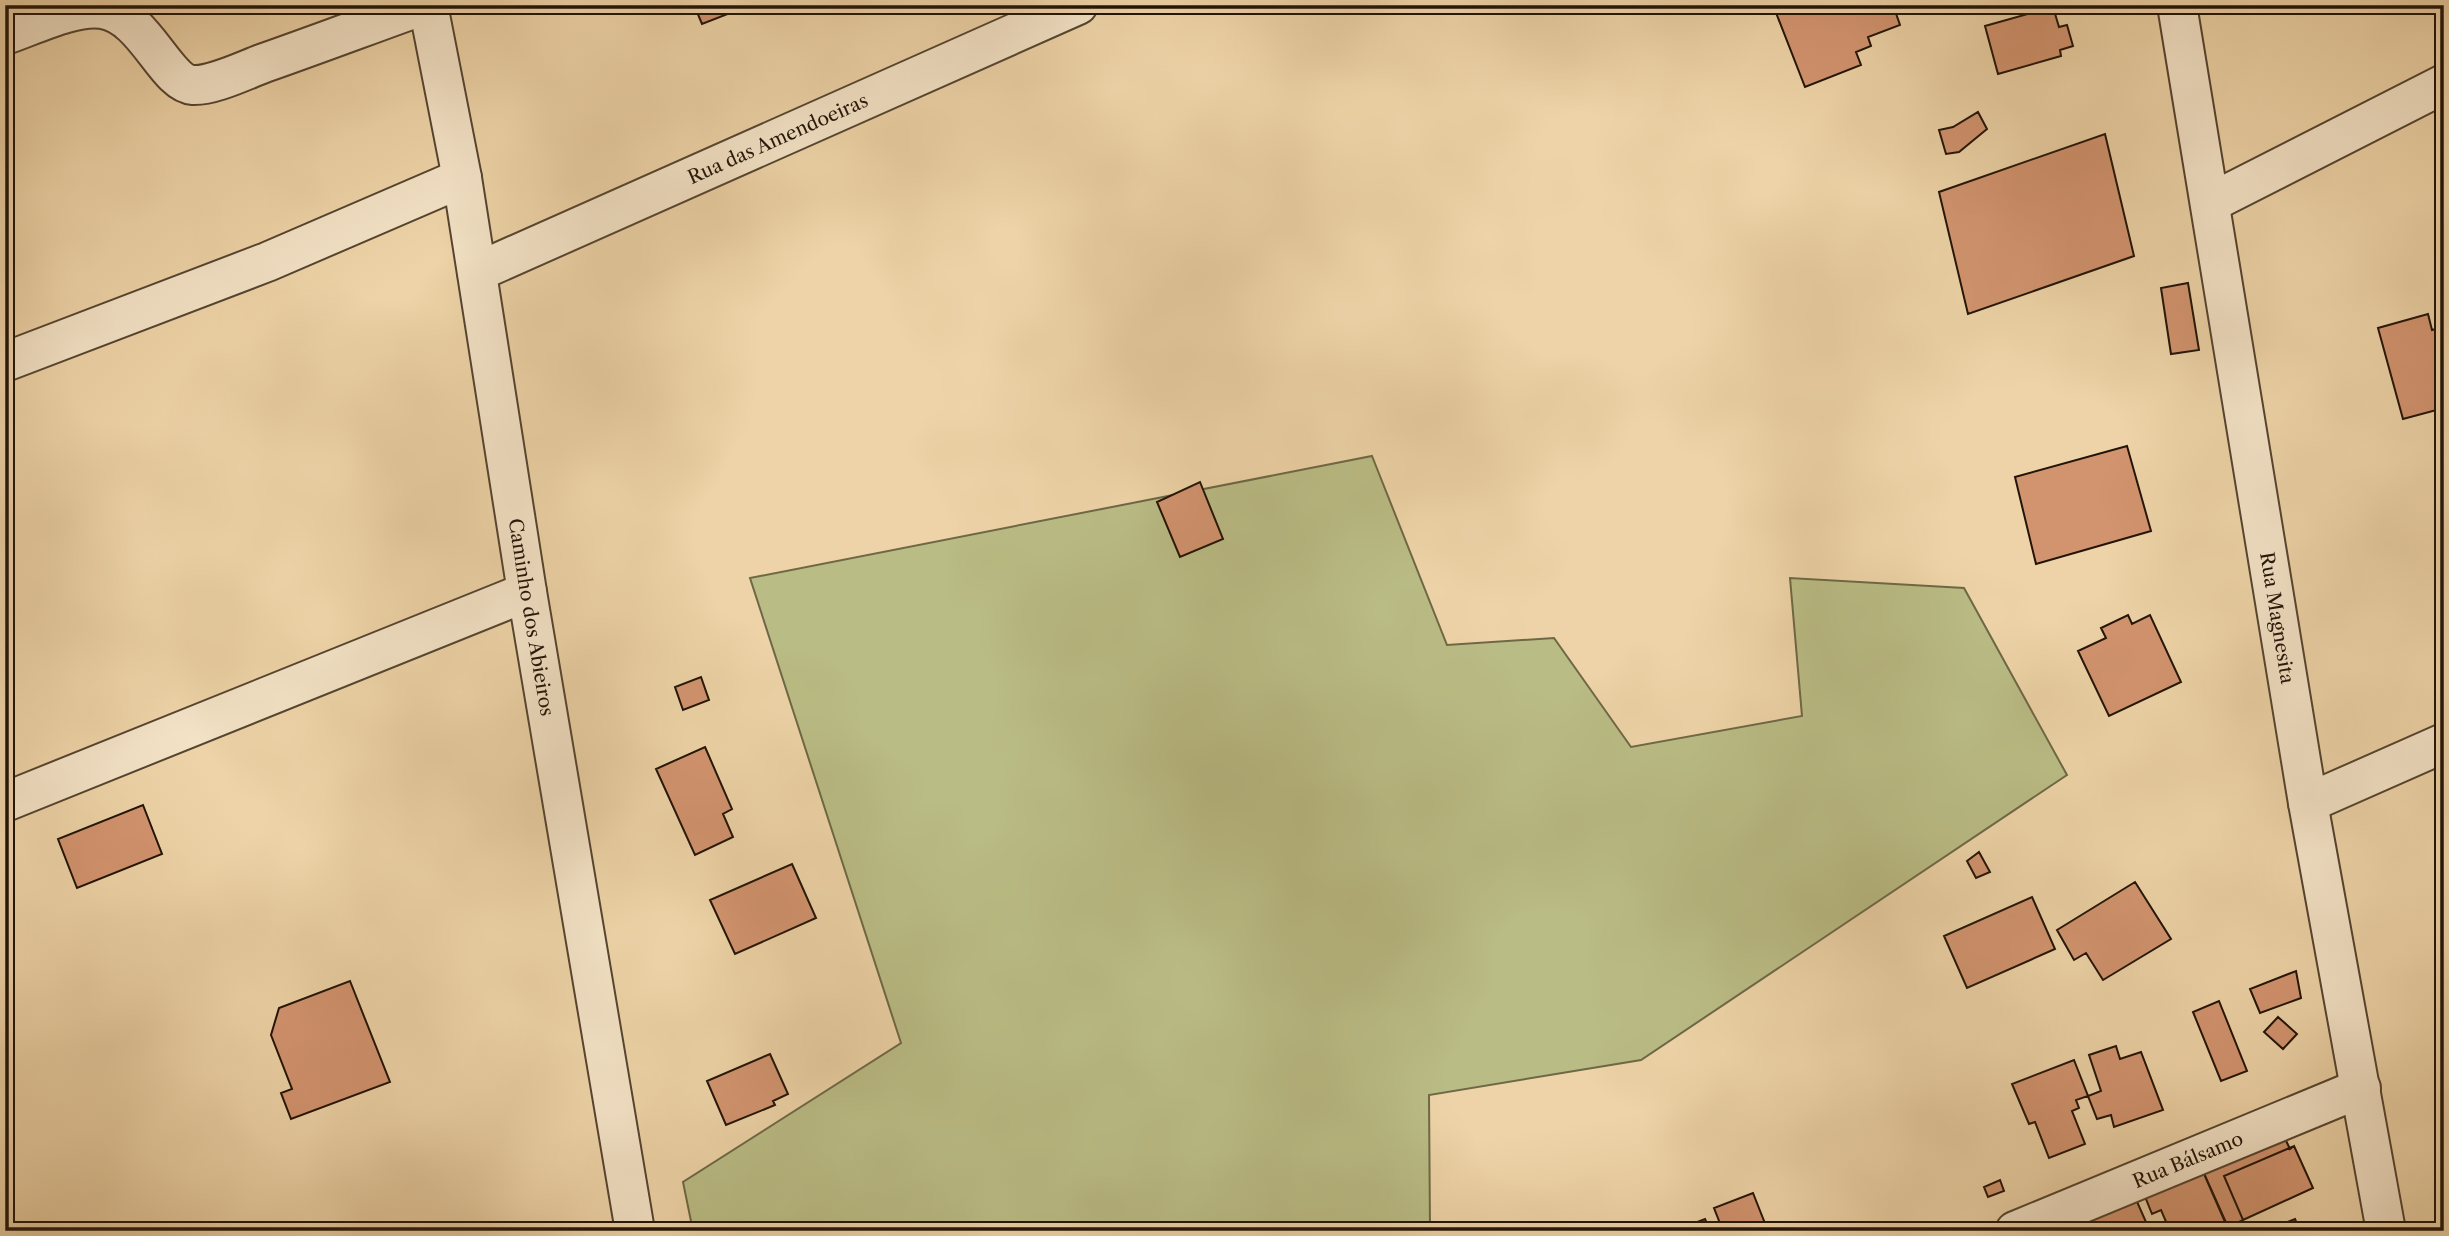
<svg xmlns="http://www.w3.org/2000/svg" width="2449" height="1236" font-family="'Libre Caslon Text',serif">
	<rect width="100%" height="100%" fill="#edd3a7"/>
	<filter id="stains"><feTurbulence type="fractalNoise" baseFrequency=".00286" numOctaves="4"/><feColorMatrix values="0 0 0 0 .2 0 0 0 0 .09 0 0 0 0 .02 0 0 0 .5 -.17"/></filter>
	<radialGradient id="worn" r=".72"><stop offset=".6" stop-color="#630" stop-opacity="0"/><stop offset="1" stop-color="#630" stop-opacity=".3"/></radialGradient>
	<!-- green -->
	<path fill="#babc85" stroke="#6e6846" stroke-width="2" d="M1372,456L1447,645L1554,638L1631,747L1802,716L1790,578L1964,588L2067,775L1641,1060L1429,1095L1430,1231H693L683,1182L901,1043L750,578Z"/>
	<!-- building -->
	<path fill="#d2946f" stroke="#221408" stroke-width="2" d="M694,5H736L738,10L702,24Z
		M1773,5H1893L1900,25L1868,37L1871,46L1856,52L1861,65L1805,87Z
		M2053,7L2059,27L2067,25L2073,46L2060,50L2061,56L1998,74L1985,26Z
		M1978,112L1987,129L1959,152L1946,154L1939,130L1953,127Z
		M2105,134L2134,256L1968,314L1939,192Z
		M2188,283L2199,350L2171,354L2161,288Z
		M2428,314L2432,330L2444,327V408L2403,419L2378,328Z
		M2127,446L2151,531L2036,564L2015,477Z
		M1200,482L1223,539L1180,557L1157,502Z
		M2128,615L2132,624L2150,615L2181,682L2109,716L2078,651L2106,638L2101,628Z
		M701,677L709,700L683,710L675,687Z
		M705,747L732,809L723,814L733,837L695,855L656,769Z
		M143,805L162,854L77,888L58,839Z
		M1979,852L1990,872L1976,878L1967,861Z
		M792,864L816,918L735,954L710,900Z
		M2135,882L2171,939L2103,980L2086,953L2074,960L2057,930Z
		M2032,897L2055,949L1967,988L1944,936Z
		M2296,971L2301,998L2260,1013L2250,989Z
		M350,981L390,1082L291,1119L281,1093L292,1089L271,1035L279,1008Z
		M2219,1001L2247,1071L2221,1081L2193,1012Z
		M2278,1017L2297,1034L2283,1049L2264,1032Z
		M2116,1046L2120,1059L2141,1052L2163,1110L2114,1127L2111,1115L2097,1119L2088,1096L2101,1091L2089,1055Z
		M770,1054L788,1094L773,1101L775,1105L726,1125L707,1081Z
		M2074,1060L2088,1096L2076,1100L2079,1108L2072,1111L2085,1144L2049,1158L2035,1122L2029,1124L2012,1084Z
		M2279,1126L2290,1149L2294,1146L2313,1188L2228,1227L2198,1160Z
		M2294,1146L2313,1188L2243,1220L2224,1176Z
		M2201,1167L2229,1231H2170L2161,1210L2152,1214L2144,1194Z
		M2000,1180L2004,1191L1988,1197L1984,1187Z
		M1753,1193L1768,1231H1723L1714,1208Z
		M2134,1195L2150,1231H2090L2083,1216Z
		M1705,1219L1710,1231H1674Z
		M2295,1219L2300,1231H2265Z"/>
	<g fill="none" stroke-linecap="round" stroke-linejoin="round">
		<defs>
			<g id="street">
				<path id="s1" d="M428,5L462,178L527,592L635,1231"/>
				<path id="s2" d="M2177,5L2308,803L2386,1231"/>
				<path d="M5,35C32,26 74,5 102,9C145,15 165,83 193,85C213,86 245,70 264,63C318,44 371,24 424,5"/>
				<path d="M2210,203L2444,84"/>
				<path id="s3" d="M477,272L1078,5"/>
				<path d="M5,362L267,262L462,178"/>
				<path d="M5,802L527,592"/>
				<path d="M2308,803L2444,743"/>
				<path id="s4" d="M2015,1231L2361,1088"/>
			</g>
		</defs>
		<!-- street casing -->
		<use href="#street" stroke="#554430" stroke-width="42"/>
		<!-- street -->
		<use href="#street" stroke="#f3e2c6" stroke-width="38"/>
	</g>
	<g text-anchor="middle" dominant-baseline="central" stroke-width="5" stroke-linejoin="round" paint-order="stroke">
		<!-- street labels -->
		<g font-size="19" fill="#221408" stroke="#f3e2c6">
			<text stroke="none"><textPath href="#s3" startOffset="329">Rua das Amendoeiras</textPath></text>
			<text stroke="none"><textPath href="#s1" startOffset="621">Caminho dos Abieiros</textPath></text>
			<text stroke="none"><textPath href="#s2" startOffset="621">Rua Magnesita</textPath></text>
			<text stroke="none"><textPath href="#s4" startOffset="187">Rua Bálsamo</textPath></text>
		</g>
	</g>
	<!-- margin -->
	<rect width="2449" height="1236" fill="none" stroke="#edd3a7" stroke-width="28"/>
	<rect x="7" y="7" width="2435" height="1222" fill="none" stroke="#221408" stroke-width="3.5"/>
	<rect x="14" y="14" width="2421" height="1208" fill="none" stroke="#221408" stroke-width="2"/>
	<rect width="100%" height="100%" filter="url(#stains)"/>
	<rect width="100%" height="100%" fill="url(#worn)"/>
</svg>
